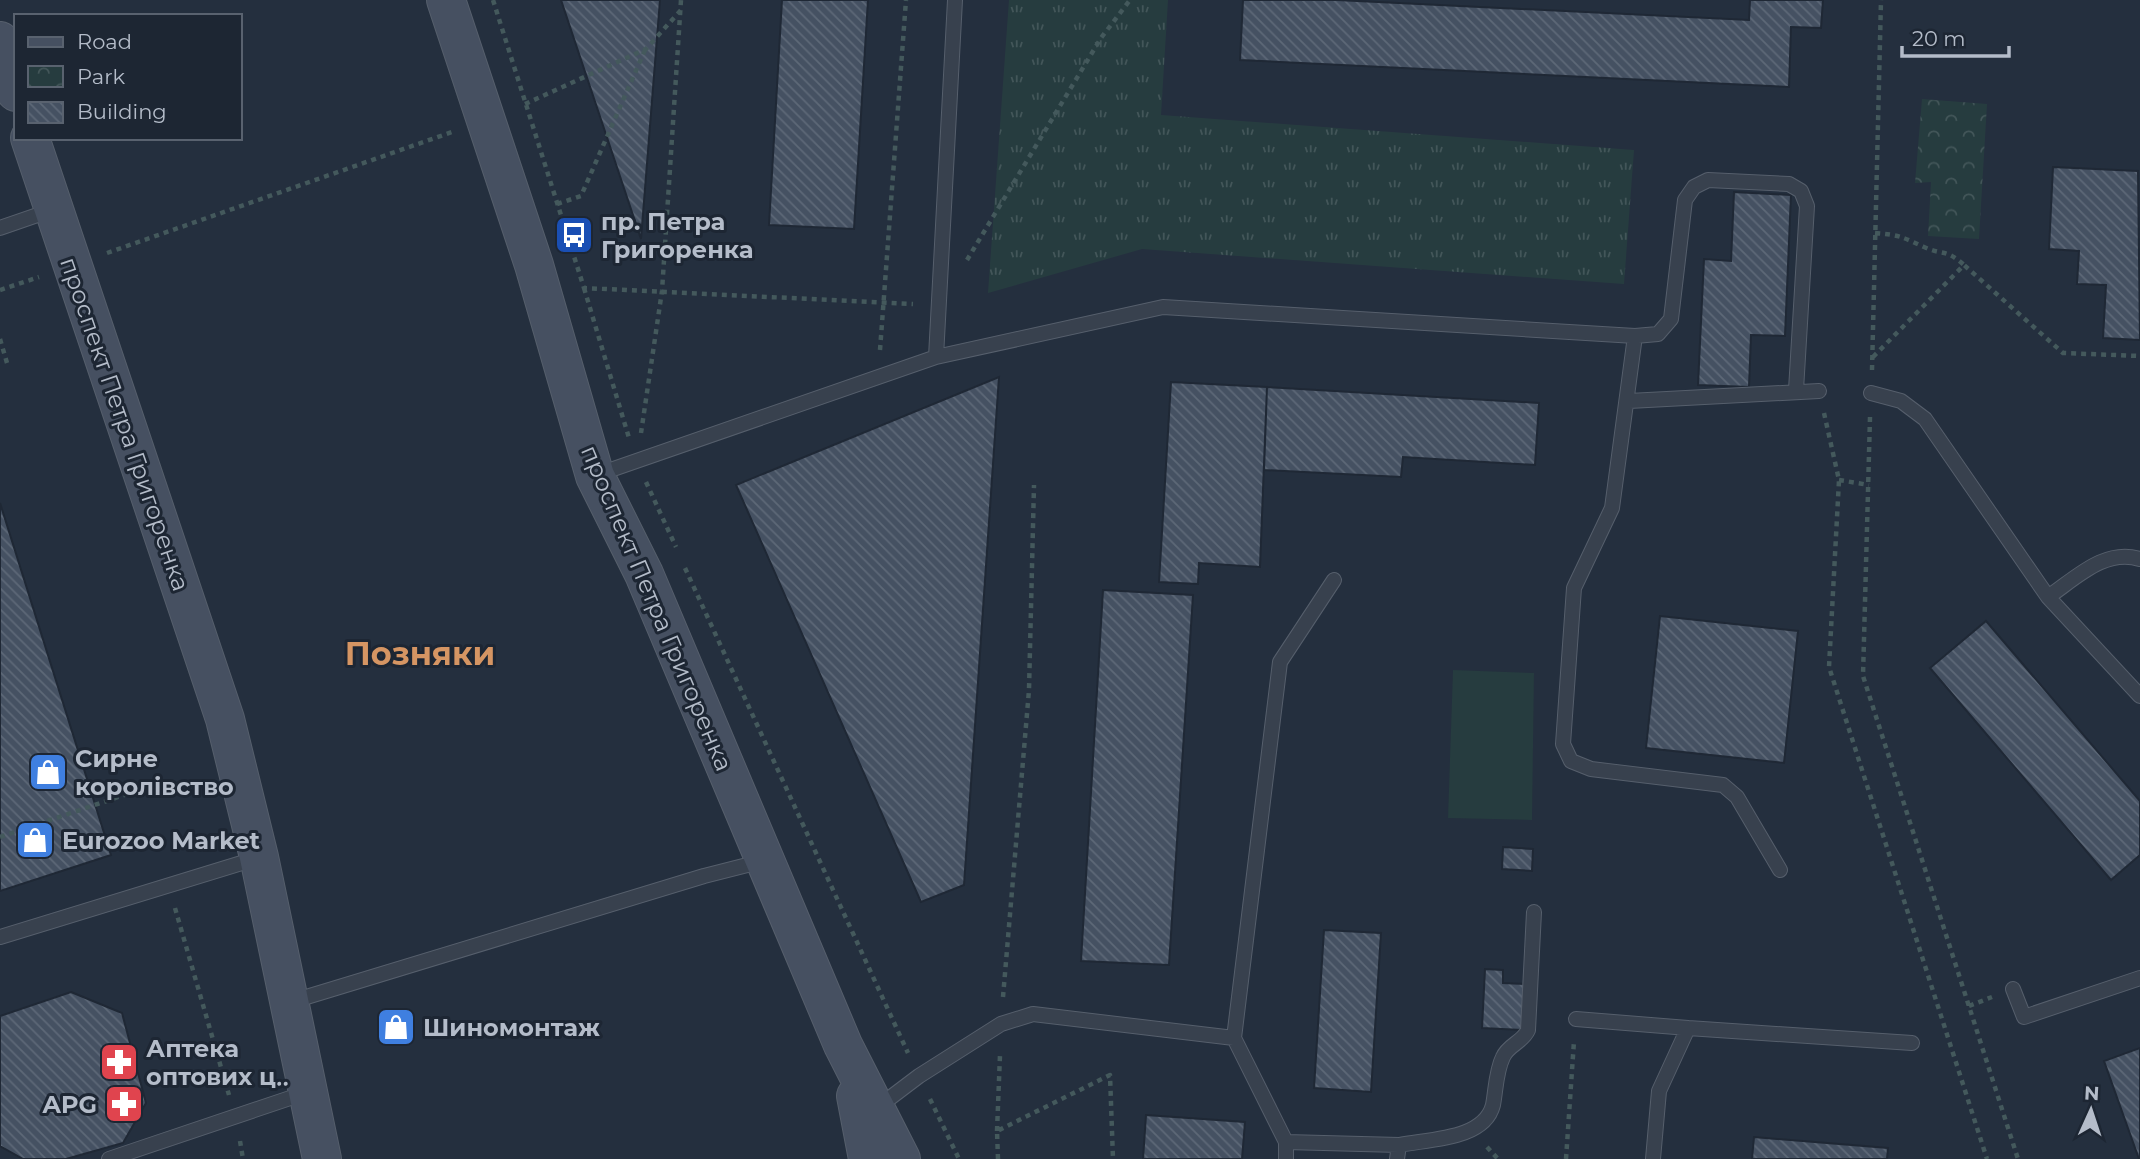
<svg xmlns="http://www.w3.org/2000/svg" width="2140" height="1159" font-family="Montserrat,sans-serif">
	<defs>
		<pattern id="grass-tufts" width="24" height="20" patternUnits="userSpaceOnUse" patternTransform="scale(1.75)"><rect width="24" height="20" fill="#263c3f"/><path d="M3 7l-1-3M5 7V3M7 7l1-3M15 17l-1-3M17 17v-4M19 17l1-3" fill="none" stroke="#435659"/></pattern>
		<pattern id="park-crowns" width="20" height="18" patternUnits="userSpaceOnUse" patternTransform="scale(1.75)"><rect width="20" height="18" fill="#263c3f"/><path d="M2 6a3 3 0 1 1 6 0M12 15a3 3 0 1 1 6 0" fill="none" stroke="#435659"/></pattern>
		<pattern id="building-back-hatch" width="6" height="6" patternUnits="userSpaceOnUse" patternTransform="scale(1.75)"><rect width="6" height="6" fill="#455162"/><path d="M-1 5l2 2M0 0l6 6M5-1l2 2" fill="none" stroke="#5d6877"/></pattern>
	</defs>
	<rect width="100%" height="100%" fill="#242f3e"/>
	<!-- grass -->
	<path fill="url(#grass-tufts)" d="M1009,0H1168L1161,115L1634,150L1624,284L1142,249L988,293Z"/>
	<!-- park -->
	<path fill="url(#park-crowns)" d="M1922,99L1987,104L1979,239L1928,236L1931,182L1915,183Z"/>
	<!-- pitch -->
	<path fill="#263c3f" d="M1453,670L1534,673L1532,820L1448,818Z"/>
	<!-- building -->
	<path fill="url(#building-back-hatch)" stroke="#1f2835" stroke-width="2" d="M561,0H660L641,239Z
		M782,0H868L854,229L769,225Z
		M1243,0H1337L1749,20L1750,0H1823L1821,28L1791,27L1789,87L1240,60Z
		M2053,167L2138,171L2140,340L2103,338L2106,285L2077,284L2079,251L2049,249Z
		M1734,192L1791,195L1785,336L1751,335L1749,387L1698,385L1704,259L1731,261Z
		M999,377L964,885L921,902L736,485Z
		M1171,382L1267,387L1260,567L1199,563L1198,584L1159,582Z
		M1267,387L1539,403L1535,465L1403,457L1401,477L1264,470Z
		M0,503L111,855L0,891Z
		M1103,590L1193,595L1169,965L1081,961Z
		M1660,616L1798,631L1784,763L1646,748Z
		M1986,621L2140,801V855L2111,880L1930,668Z
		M1503,847L1533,849L1532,871L1502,869Z
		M1324,930L1381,933L1371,1092L1314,1088Z
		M1485,969L1503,970V983L1525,984L1522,1030L1482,1028Z
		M71,992L122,1013L146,1103L123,1143L66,1159H23L0,1146V1016Z
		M2140,1048V1159H2139L2104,1061Z
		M1146,1115L1245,1122L1242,1159H1143Z
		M1754,1137L1888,1148L1887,1159H1752Z"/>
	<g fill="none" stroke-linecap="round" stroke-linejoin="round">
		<defs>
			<path id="lane" d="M0,228L52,210
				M1635,336L1612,508L1574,588L1563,744L1571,761L1591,769L1723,785L1737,797L1780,870
				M936,357L1163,307L1635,336L1658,334L1671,319L1685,200L1694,187L1708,180L1789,184L1801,191L1807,206L1796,390
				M1871,393L1901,401L1925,419L2048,597L2140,696
				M1629,401L1819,391
				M596,475L936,357L955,0
				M2048,597C2076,578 2105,548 2140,559
				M0,937L258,858
				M2013,989L2024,1017L2140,978
				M290,1002L704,876L763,861
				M1576,1019L1688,1028
				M1234,1038L1286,1142V1159
				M878,1107L919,1076L1001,1024L1033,1014L1234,1038L1280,662L1334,580
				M1286,1142L1399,1145
				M109,1159L305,1093
				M1397,1159L1399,1145C1429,1139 1484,1140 1493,1105C1496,1089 1496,1071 1503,1057C1508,1045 1523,1042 1528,1030L1534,912
				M1653,1159L1659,1091L1688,1028L1912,1043"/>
			<path id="secondary" d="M446,0L534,265L595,476L644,574L843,1045L901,1159
				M0,41L16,92
				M30,138L225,719L259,857L322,1159
				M856,1096L868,1159"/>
		</defs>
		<!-- lane casing -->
		<use href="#lane" stroke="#565f6c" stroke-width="16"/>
		<!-- secondary casing -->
		<use href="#secondary" stroke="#565f6c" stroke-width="40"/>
		<!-- path -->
		<path stroke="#44595c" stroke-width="4.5" stroke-dasharray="5 5" stroke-linecap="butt" d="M493,0L584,288L913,304
			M525,104L646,49L681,10
			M557,204L581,196L645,50
			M1875,233C1900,235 1902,237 1924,247C1943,256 1945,248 1964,265
			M107,253L452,132
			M967,260L1101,38L1130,0
			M584,288L629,438
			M0,290L39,277
			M0,339L7,363
			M880,350L906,0
			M1873,357L1964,265L2063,353L2140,356
			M1872,370L1881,0
			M1824,413L1839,480L1829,667L1987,1159
			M1870,417L1863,676L2018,1159
			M641,433L662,291L681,0
			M1839,480L1869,485
			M646,482L676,547
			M685,568L908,1053
			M0,837L139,790
			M175,908L229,1095
			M1003,997L1029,690L1034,485
			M1969,1006L1992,997
			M930,1099L959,1159
			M997,1131L1000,1055
			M240,1141L243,1159
			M1487,1147L1498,1159
			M998,1159L997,1131L1110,1075L1113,1159
			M1566,1159L1574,1041"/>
		<!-- lane -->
		<use href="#lane" stroke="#38414e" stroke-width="14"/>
		<!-- secondary -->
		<use href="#secondary" stroke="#465061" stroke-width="38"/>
	</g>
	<!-- icons -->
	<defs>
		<symbol id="bus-square" viewBox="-11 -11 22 22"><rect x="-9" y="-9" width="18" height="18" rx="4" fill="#1a4fb4" stroke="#1d2633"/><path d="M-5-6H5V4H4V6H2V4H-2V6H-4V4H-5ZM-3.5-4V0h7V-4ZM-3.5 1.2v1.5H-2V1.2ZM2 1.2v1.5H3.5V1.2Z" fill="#fff"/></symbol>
		<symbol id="shop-square" viewBox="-11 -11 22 22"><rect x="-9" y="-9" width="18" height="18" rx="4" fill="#3f7fe0" stroke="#1d2633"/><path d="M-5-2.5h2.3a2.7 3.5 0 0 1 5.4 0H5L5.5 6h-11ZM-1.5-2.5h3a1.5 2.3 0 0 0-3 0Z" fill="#fff"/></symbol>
		<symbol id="pharmacy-square" viewBox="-11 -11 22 22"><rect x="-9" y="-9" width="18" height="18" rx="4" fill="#e0444e" stroke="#1d2633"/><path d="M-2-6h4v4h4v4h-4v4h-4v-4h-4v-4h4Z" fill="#fff"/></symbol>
	</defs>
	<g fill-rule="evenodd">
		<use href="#bus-square" x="552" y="213" width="44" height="44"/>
		<use href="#shop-square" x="26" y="750" width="44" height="44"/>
		<use href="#shop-square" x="13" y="818" width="44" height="44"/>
		<use href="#shop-square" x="374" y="1005" width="44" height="44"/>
		<use href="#pharmacy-square" x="97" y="1040" width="44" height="44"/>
		<use href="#pharmacy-square" x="102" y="1082" width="44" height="44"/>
	</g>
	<g text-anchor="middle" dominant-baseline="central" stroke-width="6" stroke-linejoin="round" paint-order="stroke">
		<!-- poi labels -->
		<g font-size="24" font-weight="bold" fill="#b4bcc9" stroke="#1d2633" text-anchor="start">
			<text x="601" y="221">пр. Петра<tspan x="601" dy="28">Григоренка</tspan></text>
			<text x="75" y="758">Сирне<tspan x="75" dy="28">королівство</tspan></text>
			<text x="62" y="840">Eurozoo Market</text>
			<text x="423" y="1027">Шиномонтаж</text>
			<text x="146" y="1048">Аптека<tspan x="146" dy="28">оптових ц‥</tspan></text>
			<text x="97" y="1104" text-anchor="end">APG</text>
		</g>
		<!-- street labels -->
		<g font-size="24" fill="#b4bcc9" stroke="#1d2633">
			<text transform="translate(125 424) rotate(71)">проспект Петра Григоренка</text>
			<text transform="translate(657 608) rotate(67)">проспект Петра Григоренка</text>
		</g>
		<!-- district labels -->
		<g font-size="32" font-weight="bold" fill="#d59563" stroke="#1d2633">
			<text x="420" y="653">Позняки</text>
		</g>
	</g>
	<!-- legend -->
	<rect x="14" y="14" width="228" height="126" fill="#1d2633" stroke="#59626f" stroke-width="2"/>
	<rect x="28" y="37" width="35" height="10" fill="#465061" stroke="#59626f" stroke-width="2"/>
	<text x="77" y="49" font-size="21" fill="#b4bcc9">Road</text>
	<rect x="28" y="66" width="35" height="21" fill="url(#park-crowns)" stroke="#59626f" stroke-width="2"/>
	<text x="77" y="84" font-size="21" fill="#b4bcc9">Park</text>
	<rect x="28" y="102" width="35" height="21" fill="url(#building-back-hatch)" stroke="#59626f" stroke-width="2"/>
	<text x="77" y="119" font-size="21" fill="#b4bcc9">Building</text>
	<!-- north arrow -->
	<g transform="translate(2091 1110) rotate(3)" stroke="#1d2633" stroke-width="5" paint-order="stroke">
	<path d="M0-5L12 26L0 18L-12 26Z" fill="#b4bcc9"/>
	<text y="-10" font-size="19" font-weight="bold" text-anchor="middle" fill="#b4bcc9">N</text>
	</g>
	<!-- scale -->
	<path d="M1902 46v10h107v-10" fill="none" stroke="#b4bcc9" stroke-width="3.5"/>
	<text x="1912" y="46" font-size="21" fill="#b4bcc9" stroke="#1d2633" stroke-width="5" paint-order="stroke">20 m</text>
</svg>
